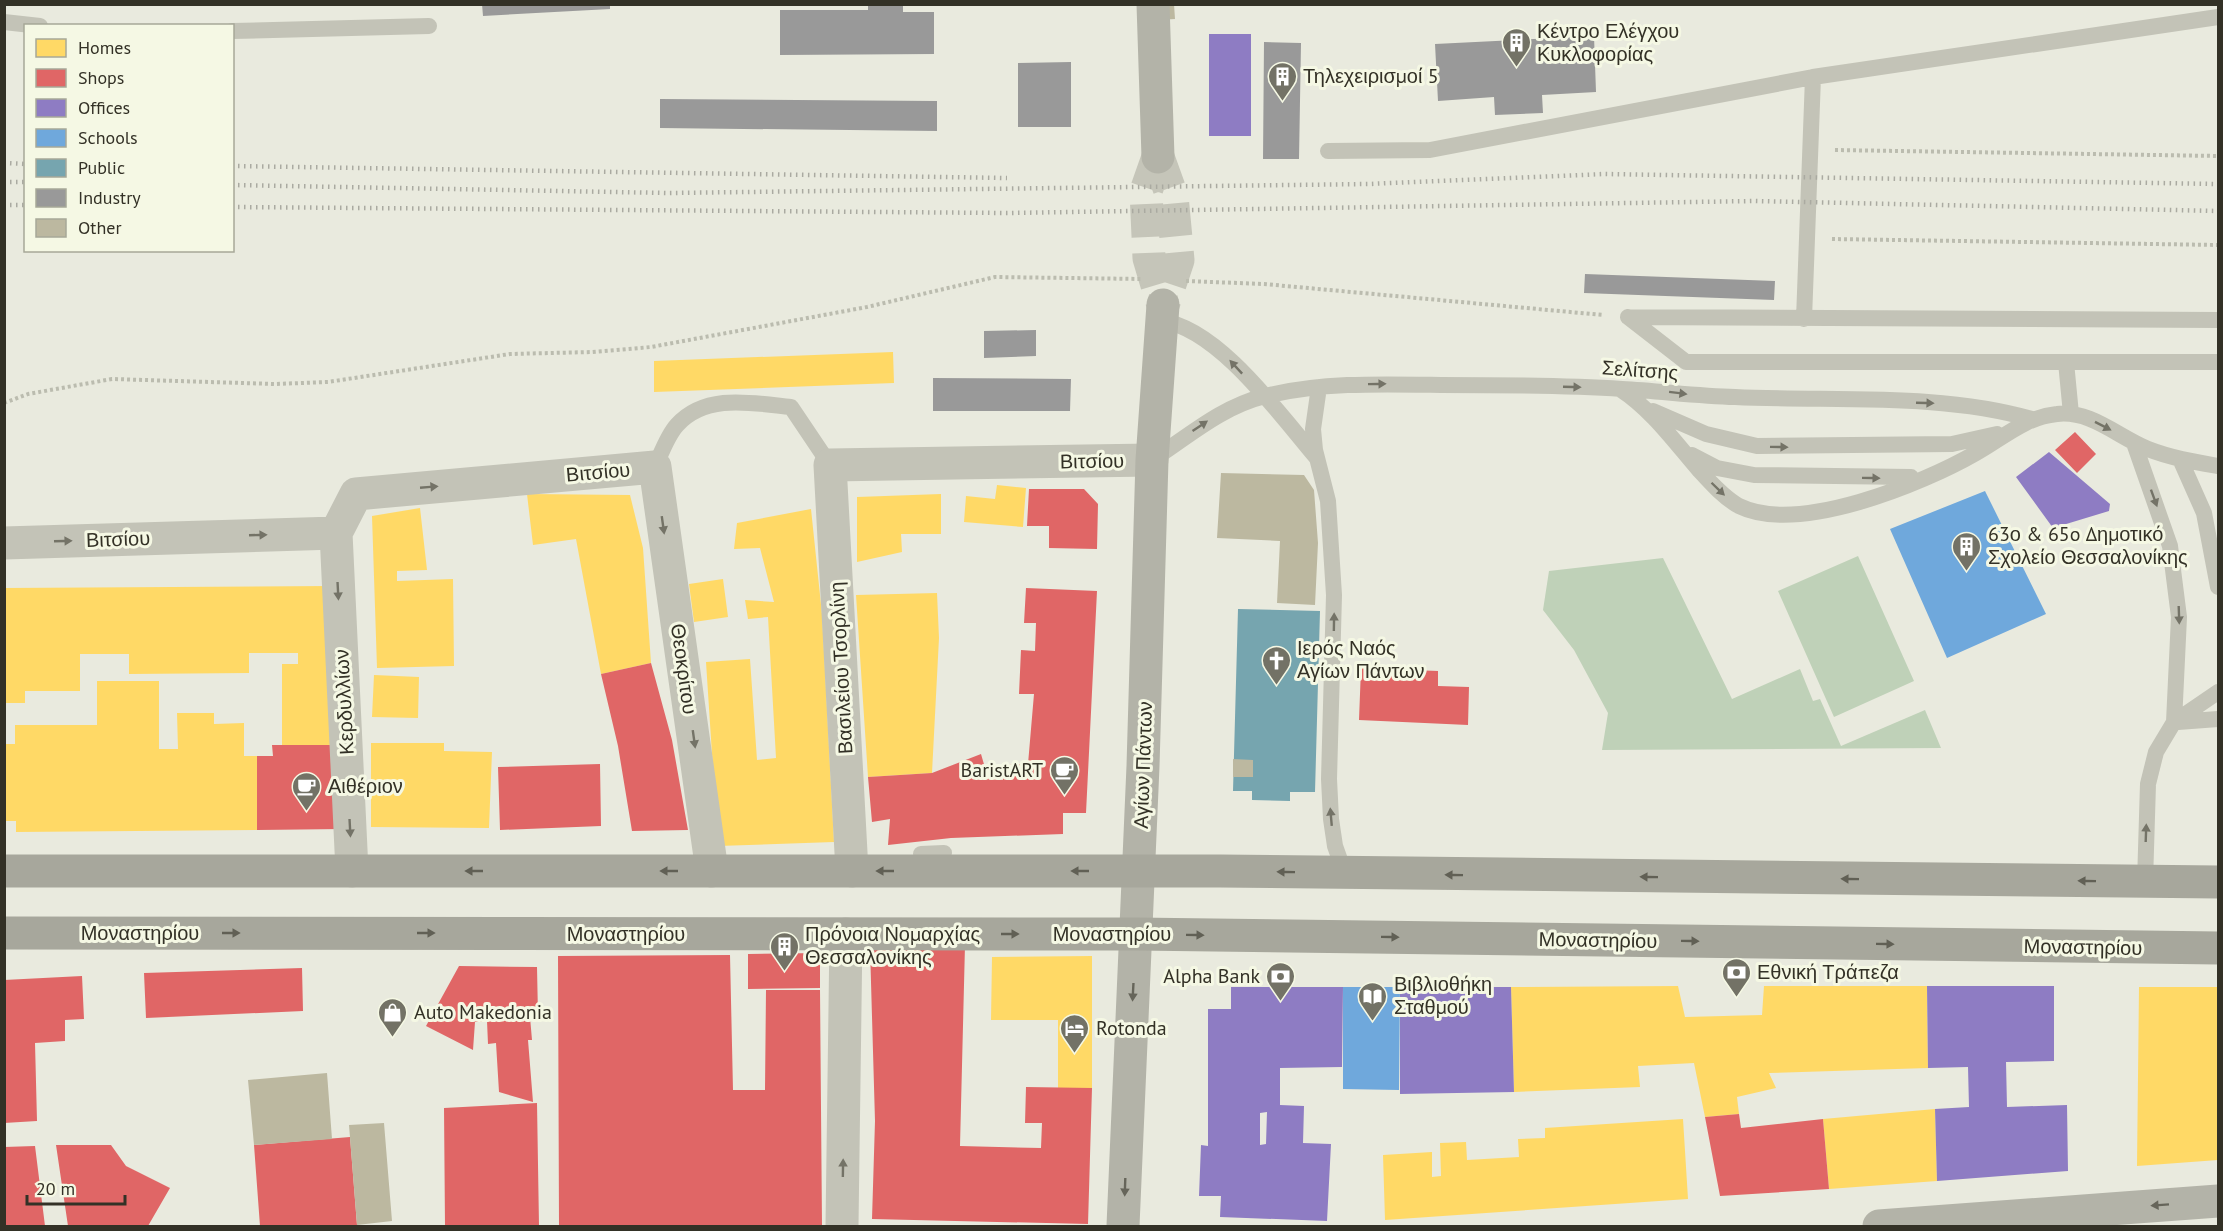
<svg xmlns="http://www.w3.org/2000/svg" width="2223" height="1231" font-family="'PT Sans',sans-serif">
	<rect width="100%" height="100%" fill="#e9eade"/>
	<!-- green -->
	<path fill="#bfd1b8" d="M1858,556L1914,681L1834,717L1778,591Z
		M1663,558L1732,699L1800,669L1813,701L1820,699L1841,746L1925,710L1941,748L1602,750L1608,713L1574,650L1543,610L1549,571Z"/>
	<!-- homes -->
	<path fill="#ffd966" d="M893,352L894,383L654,392V361Z
		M997,485L1026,488L1023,527L964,522L966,496L995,499Z
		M527,494L630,495L643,548L651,663L601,674L576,539L533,545Z
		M941,494V534H901L902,552L857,562V497Z
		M420,508L427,570L397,571V581L453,579L454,666L377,668L372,516Z
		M811,509L822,614L834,842L718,846L706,662L750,659L757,760L776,758L768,617L748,619L745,600L774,602L760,548L734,549L737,523Z
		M723,579L728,617L694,622L689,584Z
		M331,586L338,745H282V664H298V653H249V673L129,674V654H80V691H25V703H4V588Z
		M937,593L939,638L932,773L868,777L856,595Z
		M374,675L419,677L418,718L372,717Z
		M97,681H159V749H178L177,713H214V724L244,723V756H257V830L16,832V821H5V744H15V725H97Z
		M371,743H444V751L492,752L489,828L371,827Z
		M1092,956V1088H1058V1020H991L992,957Z
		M1678,986L1685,1017L1762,1015L1764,986H1927L1928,1068L1769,1073L1776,1088L1737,1097L1739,1114L1705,1117L1694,1063L1638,1066L1640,1087L1514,1092L1511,987Z
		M2139,987H2218V1160L2137,1166Z
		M1935,1109L1937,1181L1829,1189L1823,1119Z
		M1683,1119L1688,1199L1385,1220L1383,1155L1432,1152V1177L1441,1176L1440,1143L1466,1142L1467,1160L1519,1157L1518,1139L1545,1138V1128Z"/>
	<!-- shops -->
	<path fill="#e06666" d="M2075,432L2096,454L2077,473L2055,450Z
		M1029,489H1084L1098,504L1097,549L1049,548V526H1027Z
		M1026,588L1097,591L1086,813H1063V834L951,838L888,845L890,819L872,822L868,777L932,773L981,754L988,778L1003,780V765L1028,764L1034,694H1019L1021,650L1035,651L1036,623H1024Z
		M651,663L672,740L688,830L632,831L618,746L601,674Z
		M1361,668L1438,671V686L1469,687L1468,725L1359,720Z
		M272,745H338L343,829L257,830V756H273Z
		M600,764L601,826L500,830L498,767Z
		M965,945L960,1146L1041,1148L1042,1123H1025L1026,1087L1092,1088L1088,1224L872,1219L875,1121L870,947Z
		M820,953V988L748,989V954Z
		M730,955L733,1090H765L766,990H820L822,1226H559L558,956Z
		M459,966L537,967L538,1016L530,1017L532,1040H528L533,1102L499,1092L496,1043L488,1044L487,1021L475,1022L473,1050L426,1026Z
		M302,968L303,1011L146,1018L144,973Z
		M82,976L84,1019L65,1020V1041L35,1043L37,1121L4,1123V980Z
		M537,1103L539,1226H445L444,1108Z
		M1739,1114L1741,1128L1823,1119L1829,1189L1720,1196L1705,1117Z
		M350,1137L357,1225L260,1226L254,1145Z
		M56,1145H111L126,1166L170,1188L148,1226H68Z
		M35,1146L45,1226H4V1147Z"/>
	<!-- offices -->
	<path fill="#8e7cc3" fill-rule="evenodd" d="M1209,34H1251V136H1209Z
		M2049,452L2110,504L2109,511L2053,528L2016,477Z
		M1927,986H2054V1061L2006,1062L2007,1107L2067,1105L2068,1171L1937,1181L1935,1109L1969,1107L1968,1067L1928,1068Z
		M1231,987H1343L1342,1067L1280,1068V1105L1304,1106L1303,1143L1331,1144L1327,1221L1220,1217L1221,1196H1199L1201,1145L1208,1146V1009H1231ZM1267,1112L1266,1144L1260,1145V1113Z
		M1400,987H1511L1514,1092L1400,1094Z"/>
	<!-- schools -->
	<path fill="#6fa8dc" d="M1985,491L2046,614L1947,658L1890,529Z
		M1343,987H1400L1399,1090L1343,1089Z"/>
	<!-- public -->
	<path fill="#76a5af" d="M1238,609L1320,611L1315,792H1290V801L1252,800V791H1233Z"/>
	<!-- industry -->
	<path fill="#999" d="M482,4H610V9L483,16Z
		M868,4H903V12H934V54L780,55V10H868Z
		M1594,36L1596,92L1542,95L1543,113L1495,115L1494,97L1438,101L1435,44Z
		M1264,42L1301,43L1299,159H1263Z
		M1071,62V127H1018V63Z
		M660,99L937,101V131L660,128Z
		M1585,274L1775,281L1774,300L1584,293Z
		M1036,330V356L984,358V331Z
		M933,378L1071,379L1070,411H933Z"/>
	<!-- building -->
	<path fill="#bcb8a0" d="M1158,4H1174L1175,19L1159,20Z
		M1221,473L1304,475L1314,490L1318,543L1315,605L1277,603L1280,541L1217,538Z
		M1233,759L1253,760V777H1233Z
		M327,1073L332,1139L254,1145L248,1080Z
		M384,1123L392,1221L357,1225L349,1125Z"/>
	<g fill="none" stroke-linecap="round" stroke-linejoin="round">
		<!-- secondary-tunnel -->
		<path stroke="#c5c5b9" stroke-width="33" stroke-dasharray="33 16" stroke-linecap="butt" d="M1158,157L1172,196L1178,260L1163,305
			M1158,157L1146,191L1149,258L1163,305"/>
		<!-- path -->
		<path stroke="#bbbcaf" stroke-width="4" stroke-dasharray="3 3" stroke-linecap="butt" d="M1835,150L2218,156
			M1832,239L2218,245
			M1186,281L1264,284L1603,315
			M4,403L28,394L112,379L275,384L328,382L510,354L592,352L651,347L867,307L995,277L1143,279"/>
		<!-- lane -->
		<path stroke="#c3c3b7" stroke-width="16" d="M4,22L40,26
			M232,31L429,26
			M1328,151L1430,150L1813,77
			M1628,317L1686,362H2218
			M1628,317L2218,320
			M1804,319L1813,77L2218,17
			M1162,321C1218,328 1280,415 1316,457
			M2066,362L2071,414
			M1319,387L1313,429L1315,450L1328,501L1334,595L1329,779L1331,819L1335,846L1345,874
			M1620,389C1652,410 1674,441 1699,470C1710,482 1724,498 1739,506C1798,535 1922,484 1976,453C2003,438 2025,417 2057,414C2091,410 2118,437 2148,449C2171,458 2195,462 2218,466
			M1653,411L1706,434L1757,446L1952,444L1997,434
			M2134,443L2170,546L2179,617L2174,722L2156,752L2148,784L2145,882
			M1692,455L1717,468L1754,475L1911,477
			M2180,459L2204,513L2218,587
			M1152,460C1189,436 1221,407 1265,396C1323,382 1382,384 1441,385C1501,385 1562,385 1622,389C1660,391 1697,396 1735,397C1831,402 1938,392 2032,419
			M655,467C661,454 667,436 677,425C706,393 752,403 791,407L830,465
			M2174,722L2218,692
			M2178,722L2218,719
			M921,854L944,853"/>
		<!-- street -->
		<path stroke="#c3c3b7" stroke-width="33" d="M336,533L352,871
			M4,543L336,533L356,494L655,467L712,871
			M852,871L830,465L1152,460
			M842,1226L846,934"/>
		<!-- secondary -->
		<path stroke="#b3b3a8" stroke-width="33" d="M1153,4L1158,157
			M1123,1226L1143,766L1152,460L1163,305
			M1879,1226L2218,1201"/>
		<!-- primary -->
		<path stroke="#a7a79c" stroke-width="33" d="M4,871H1220L2218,882
			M4,933L1136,934L2218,948"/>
		<!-- rail -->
		<path stroke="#aaaaa1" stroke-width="4.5" stroke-dasharray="1.5 4.5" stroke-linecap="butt" d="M4,163L26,164
			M232,166L1007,178
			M4,182H26
			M232,185L668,193L1369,184L1604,174L2218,184
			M4,205H26
			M232,207L1007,213L1755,201L2218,211"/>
	</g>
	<!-- one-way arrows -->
	<defs><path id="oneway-solid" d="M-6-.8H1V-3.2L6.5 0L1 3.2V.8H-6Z" transform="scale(1.5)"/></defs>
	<g fill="#747367">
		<use href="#oneway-solid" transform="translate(1236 367) rotate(-133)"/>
		<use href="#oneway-solid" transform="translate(1377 384) rotate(-1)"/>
		<use href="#oneway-solid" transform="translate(1572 387) rotate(2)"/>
		<use href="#oneway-solid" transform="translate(1678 393) rotate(7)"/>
		<use href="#oneway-solid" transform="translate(1925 403) rotate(2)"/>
		<use href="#oneway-solid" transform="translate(1200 426) rotate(-34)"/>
		<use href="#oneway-solid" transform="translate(2103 426) rotate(27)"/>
		<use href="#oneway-solid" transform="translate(1779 447) rotate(1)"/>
		<use href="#oneway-solid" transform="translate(1871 478) rotate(1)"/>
		<use href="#oneway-solid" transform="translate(429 487) rotate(-5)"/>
		<use href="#oneway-solid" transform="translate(1718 489) rotate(44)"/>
		<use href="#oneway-solid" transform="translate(2154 498) rotate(70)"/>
		<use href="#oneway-solid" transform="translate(663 525) rotate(82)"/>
		<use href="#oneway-solid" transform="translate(258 535) rotate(-2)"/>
		<use href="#oneway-solid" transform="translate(63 541) rotate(-2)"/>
		<use href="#oneway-solid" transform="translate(338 591) rotate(87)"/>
		<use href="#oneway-solid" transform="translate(2179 615) rotate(88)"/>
		<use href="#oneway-solid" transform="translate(1334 622) rotate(-89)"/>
		<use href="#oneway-solid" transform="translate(694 739) rotate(82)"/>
		<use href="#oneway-solid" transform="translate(1331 817) rotate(-95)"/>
		<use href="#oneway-solid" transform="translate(350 828) rotate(87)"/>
		<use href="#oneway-solid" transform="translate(2146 833) rotate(-88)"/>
		<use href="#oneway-solid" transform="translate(843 1168) rotate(-89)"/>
	</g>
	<g fill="#616055">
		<use href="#oneway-solid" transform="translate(474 871) rotate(180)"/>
		<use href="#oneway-solid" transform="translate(669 871) rotate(180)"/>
		<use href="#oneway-solid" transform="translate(885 871) rotate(180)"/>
		<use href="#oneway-solid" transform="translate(1080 871) rotate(180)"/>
		<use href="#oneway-solid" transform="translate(1286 872) rotate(-179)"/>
		<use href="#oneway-solid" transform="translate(1454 875) rotate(-179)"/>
		<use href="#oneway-solid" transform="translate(1649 877) rotate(-179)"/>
		<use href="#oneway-solid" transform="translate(1850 879) rotate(-179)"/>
		<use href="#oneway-solid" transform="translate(2087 881) rotate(-179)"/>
		<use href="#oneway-solid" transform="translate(231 933)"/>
		<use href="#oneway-solid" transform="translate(426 933)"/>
		<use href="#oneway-solid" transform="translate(1010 934)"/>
		<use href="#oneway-solid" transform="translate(1195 935) rotate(1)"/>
		<use href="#oneway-solid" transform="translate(1390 937) rotate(1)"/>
		<use href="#oneway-solid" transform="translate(1690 941) rotate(1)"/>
		<use href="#oneway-solid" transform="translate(1885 944) rotate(1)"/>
	</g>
	<g fill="#66655a">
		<use href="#oneway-solid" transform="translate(1133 992) rotate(93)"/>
		<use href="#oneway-solid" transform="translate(1125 1187) rotate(92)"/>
		<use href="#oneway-solid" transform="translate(2160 1205) rotate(176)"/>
	</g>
	<!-- icons -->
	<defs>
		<symbol id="building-pin" viewBox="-11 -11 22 30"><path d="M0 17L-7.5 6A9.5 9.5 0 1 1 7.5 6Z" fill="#737266" stroke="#f5f8e4"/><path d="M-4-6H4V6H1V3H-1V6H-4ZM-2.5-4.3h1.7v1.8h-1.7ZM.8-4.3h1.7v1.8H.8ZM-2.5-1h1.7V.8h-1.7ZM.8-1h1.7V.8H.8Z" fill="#fff"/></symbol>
		<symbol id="church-pin" viewBox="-11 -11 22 30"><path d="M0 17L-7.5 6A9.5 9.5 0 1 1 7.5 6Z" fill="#737266" stroke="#f5f8e4"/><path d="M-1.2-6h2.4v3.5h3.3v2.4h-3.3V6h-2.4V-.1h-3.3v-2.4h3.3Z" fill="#fff"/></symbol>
		<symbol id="cafe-pin" viewBox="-11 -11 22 30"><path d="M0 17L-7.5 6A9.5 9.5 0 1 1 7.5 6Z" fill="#737266" stroke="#f5f8e4"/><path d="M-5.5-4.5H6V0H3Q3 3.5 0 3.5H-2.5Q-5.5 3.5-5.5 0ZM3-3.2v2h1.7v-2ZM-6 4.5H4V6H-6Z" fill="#fff"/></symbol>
		<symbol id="bank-pin" viewBox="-11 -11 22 30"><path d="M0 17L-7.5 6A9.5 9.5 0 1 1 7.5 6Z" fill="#737266" stroke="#f5f8e4"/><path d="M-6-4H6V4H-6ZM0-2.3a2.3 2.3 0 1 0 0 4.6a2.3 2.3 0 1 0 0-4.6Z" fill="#fff"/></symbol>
		<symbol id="library-pin" viewBox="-11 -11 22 30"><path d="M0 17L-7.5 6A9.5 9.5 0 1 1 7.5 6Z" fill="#737266" stroke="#f5f8e4"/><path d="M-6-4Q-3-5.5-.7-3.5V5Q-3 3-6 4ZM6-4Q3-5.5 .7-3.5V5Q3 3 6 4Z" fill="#fff"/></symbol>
		<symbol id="shop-pin" viewBox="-11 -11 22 30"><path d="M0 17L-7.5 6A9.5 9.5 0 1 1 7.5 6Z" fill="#737266" stroke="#f5f8e4"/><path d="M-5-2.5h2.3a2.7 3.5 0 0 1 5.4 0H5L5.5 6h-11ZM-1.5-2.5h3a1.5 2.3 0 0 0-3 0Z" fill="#fff"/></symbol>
		<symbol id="hotel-pin" viewBox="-11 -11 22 30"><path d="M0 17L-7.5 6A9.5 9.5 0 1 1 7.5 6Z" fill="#737266" stroke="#f5f8e4"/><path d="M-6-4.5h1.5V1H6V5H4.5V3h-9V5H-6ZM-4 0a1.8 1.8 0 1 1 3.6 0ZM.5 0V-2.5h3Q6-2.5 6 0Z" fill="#fff"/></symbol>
	</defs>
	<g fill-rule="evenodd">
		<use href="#building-pin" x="1500" y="26" width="33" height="45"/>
		<use href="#building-pin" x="1266" y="60" width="33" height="45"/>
		<use href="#building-pin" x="1950" y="530" width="33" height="45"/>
		<use href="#church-pin" x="1260" y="644" width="33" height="45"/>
		<use href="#cafe-pin" x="1048" y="754" width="33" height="45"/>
		<use href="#cafe-pin" x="290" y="770" width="33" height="45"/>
		<use href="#building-pin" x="768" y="930" width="33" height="45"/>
		<use href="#bank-pin" x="1720" y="956" width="33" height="45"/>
		<use href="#bank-pin" x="1264" y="960" width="33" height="45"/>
		<use href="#library-pin" x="1356" y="980" width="33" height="45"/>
		<use href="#shop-pin" x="376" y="996" width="33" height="45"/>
		<use href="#hotel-pin" x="1058" y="1012" width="33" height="45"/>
	</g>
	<g text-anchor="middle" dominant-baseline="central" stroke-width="6" stroke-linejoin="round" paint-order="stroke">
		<!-- poi labels -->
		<g font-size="20" fill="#333126" stroke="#f5f8e4" text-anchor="start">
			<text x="1537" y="31">Κέντρο Ελέγχου<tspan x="1537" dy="23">Κυκλοφορίας</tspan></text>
			<text x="1303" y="76">Τηλεχειρισμοί 5</text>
			<text x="1988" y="534">63ο &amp; 65o Δημοτικό<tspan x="1988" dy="23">Σχολείο Θεσσαλονίκης</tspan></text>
			<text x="1297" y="648">Ιερός Ναός<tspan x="1297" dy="23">Αγίων Πάντων</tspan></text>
			<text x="1043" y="770" text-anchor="end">BaristART</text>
			<text x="328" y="786">Αιθέριον</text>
			<text x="805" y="934">Πρόνοια Νομαρχίας<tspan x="805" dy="23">Θεσσαλονίκης</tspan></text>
			<text x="1757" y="972">Εθνική Τράπεζα</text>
			<text x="1260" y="976" text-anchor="end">Alpha Bank</text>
			<text x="1394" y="984">Βιβλιοθήκη<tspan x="1394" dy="23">Σταθμού</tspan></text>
			<text x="414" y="1012">Auto Makedonia</text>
			<text x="1096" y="1028">Rotonda</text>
		</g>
		<!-- street labels -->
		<g font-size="20" fill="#333126" stroke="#f5f8e4">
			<text transform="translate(1640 370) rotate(4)">Σελίτσης</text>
			<text transform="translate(1092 461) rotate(-1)">Βιτσίου</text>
			<text transform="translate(598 472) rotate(-5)">Βιτσίου</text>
			<text transform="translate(118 539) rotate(-2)">Βιτσίου</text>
			<text transform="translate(841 668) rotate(-93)">Βασιλείου Τσορλίνη</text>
			<text transform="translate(684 669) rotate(82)">Θεοκρίτου</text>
			<text transform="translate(344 702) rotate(-93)">Κερδυλλίων</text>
			<text transform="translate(1143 765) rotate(-88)">Αγίων Πάντων</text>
			<text x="140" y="933">Μοναστηρίου</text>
			<text x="626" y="934">Μοναστηρίου</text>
			<text x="1112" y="934">Μοναστηρίου</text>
			<text transform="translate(1598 940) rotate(1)">Μοναστηρίου</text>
			<text transform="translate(2083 947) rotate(1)">Μοναστηρίου</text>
		</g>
	</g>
	<!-- border -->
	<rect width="2223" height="1231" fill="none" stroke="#333126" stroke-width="12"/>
	<!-- legend -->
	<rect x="24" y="24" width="210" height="228" fill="#f5f8e4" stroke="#a7a898" stroke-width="1.5"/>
	<rect x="36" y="39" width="30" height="18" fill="#ffd966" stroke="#a7a898" stroke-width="1.5"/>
	<text x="78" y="54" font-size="18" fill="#333126">Homes</text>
	<rect x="36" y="69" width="30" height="18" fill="#e06666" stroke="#a7a898" stroke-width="1.5"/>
	<text x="78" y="84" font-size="18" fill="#333126">Shops</text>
	<rect x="36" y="99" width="30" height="18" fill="#8e7cc3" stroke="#a7a898" stroke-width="1.5"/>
	<text x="78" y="114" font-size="18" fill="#333126">Offices</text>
	<rect x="36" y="129" width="30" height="18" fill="#6fa8dc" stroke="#a7a898" stroke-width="1.5"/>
	<text x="78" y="144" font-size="18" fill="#333126">Schools</text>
	<rect x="36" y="159" width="30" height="18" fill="#76a5af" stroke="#a7a898" stroke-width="1.5"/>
	<text x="78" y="174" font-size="18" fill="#333126">Public</text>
	<rect x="36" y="189" width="30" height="18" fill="#999999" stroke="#a7a898" stroke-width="1.5"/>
	<text x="78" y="204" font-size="18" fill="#333126">Industry</text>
	<rect x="36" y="219" width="30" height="18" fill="#bcb8a0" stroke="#a7a898" stroke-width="1.5"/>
	<text x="78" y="234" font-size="18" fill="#333126">Other</text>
	<!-- scale -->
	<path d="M27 1195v9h98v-9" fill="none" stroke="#333126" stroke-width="3"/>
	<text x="36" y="1195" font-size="18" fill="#333126" stroke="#f5f8e4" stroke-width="4.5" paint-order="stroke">20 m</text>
</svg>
